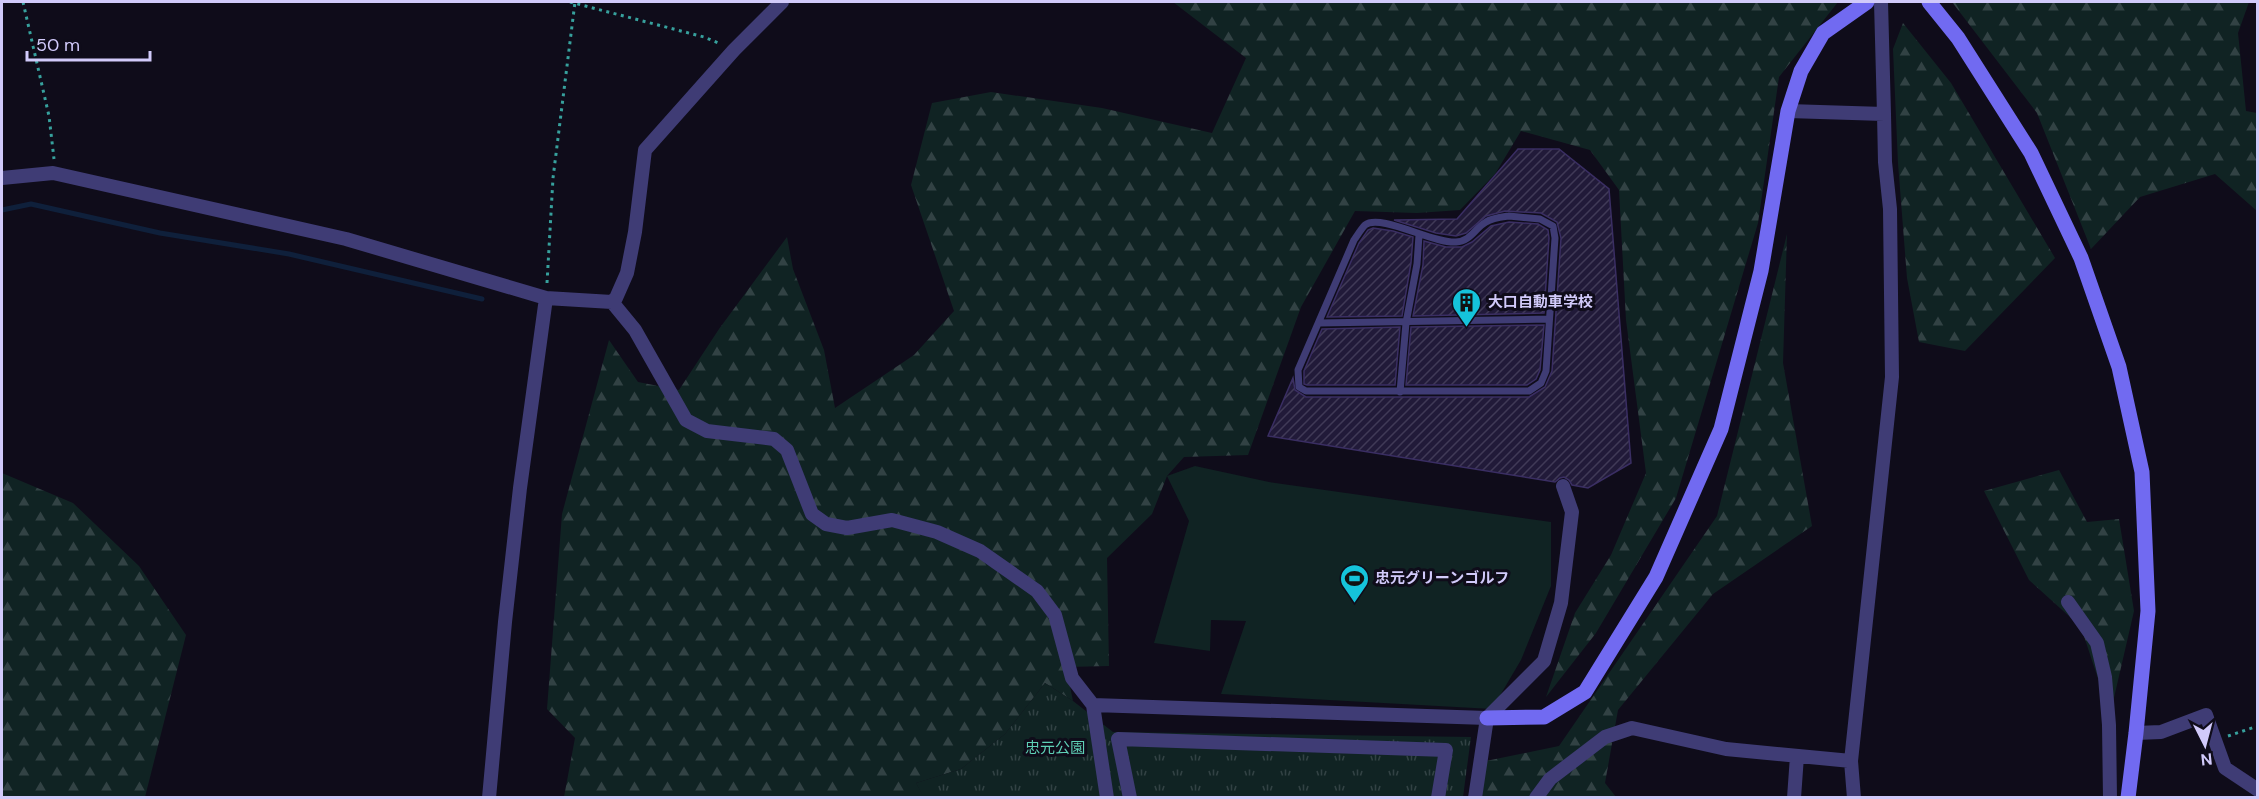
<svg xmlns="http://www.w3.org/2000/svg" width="2259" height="799" font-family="'DM Sans','Noto Sans JP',sans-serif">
	<defs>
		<pattern id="forest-firs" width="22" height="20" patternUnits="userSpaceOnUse" patternTransform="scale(1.5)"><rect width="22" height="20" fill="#102323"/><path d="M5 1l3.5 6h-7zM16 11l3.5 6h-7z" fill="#324244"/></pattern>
		<pattern id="park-tufts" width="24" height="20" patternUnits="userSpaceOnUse" patternTransform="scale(1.5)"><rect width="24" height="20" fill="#102323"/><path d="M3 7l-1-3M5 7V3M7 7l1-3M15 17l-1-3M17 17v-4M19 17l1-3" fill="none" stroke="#324244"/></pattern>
		<pattern id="building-hatch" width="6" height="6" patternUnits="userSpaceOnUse" patternTransform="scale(1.5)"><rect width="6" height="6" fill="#211a39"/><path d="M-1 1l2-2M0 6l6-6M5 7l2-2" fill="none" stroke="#403a57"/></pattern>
	</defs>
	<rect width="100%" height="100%" fill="#0f0c1a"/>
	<!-- grass -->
	<path fill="#102323" d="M1195,466L1269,482L1551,522V586L1521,660L1492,709L1221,694L1246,621L1211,620L1210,651L1154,643L1189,521L1167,476Z"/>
	<!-- forest -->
	<path fill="url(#forest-firs)" d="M1173,2H1838L1779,77L1758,223L1676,498L1596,633L1546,697L1575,613L1611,555L1646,473L1626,320L1619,190L1590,150L1521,131L1495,174L1460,210L1417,213L1355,211L1301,307L1248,455L1184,457L1167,476L1152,514L1107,558L1109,666L1066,667L1073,701L1045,683L1005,734L961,769L916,783L924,797H564L575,738L547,709L562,514L609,340L638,382L679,390L719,329L787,237L793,269L824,350L835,408L914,355L954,311L911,185L932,103L991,92L1102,108L1212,133L1246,58Z
		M1952,2H2249L2238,33L2246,111L2257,113V211L2215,174L2140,197L2091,249L2037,113Z
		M1903,23L1951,83L2055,258L1965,351L1919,342L1907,278L1898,163L1893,49Z
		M1787,234L1783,363L1812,526L1713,594L1618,710L1605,783L1616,797L1481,798L1486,761L1559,746L1717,516Z
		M2059,470L2087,522L2119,519L2134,611L2110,715L2081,627L2029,580L1984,491Z
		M2,473L73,503L139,566L186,635L145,797H2Z"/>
	<!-- park -->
	<path fill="url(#park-tufts)" d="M1045,683L1073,701L1113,732L1471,737L1463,797L924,798L916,783L961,769L1005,734Z"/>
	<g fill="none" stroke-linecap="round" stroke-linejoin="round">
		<!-- stream -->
		<path stroke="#0f203b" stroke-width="5" d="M2,210L31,204L160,233L289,254L482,299"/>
	</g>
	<!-- building -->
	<path fill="url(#building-hatch)" stroke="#3a2e63" stroke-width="1.5" d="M1518,149H1559L1609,189L1631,463L1588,488L1572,485L1569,480L1564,477L1560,478L1555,482L1268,436L1293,378L1295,390L1306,397H1529L1545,387L1552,371L1561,238L1557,222L1541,213L1505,211L1486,216L1466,233L1456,236L1436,233L1394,220L1457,219Z
		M1509,222L1538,224L1548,230L1549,238L1544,313L1413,316L1423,265L1424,241L1446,247H1462L1472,242L1491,226Z
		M1373,228L1393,231L1413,237L1411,263L1402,316L1327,317L1359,243L1368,230Z
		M1544,325L1540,370L1536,379L1527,385H1406L1411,327Z
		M1400,327L1395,385H1307L1304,384V371L1322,329Z"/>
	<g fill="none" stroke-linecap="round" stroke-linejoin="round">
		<!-- path -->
		<path stroke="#37a19d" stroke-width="3" stroke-dasharray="3 4.5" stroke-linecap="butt" d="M23,2L49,116L54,159
			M570,2L704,37L721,44
			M547,283L553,178L575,2
			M2228,736L2258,726"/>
		<!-- lane -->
		<path stroke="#3f3c75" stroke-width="7" d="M1509,216L1540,219L1553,226L1555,238L1546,371L1541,383L1529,391H1306L1299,387L1298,370L1354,240C1357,236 1361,229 1365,225C1380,213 1434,244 1456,242C1471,241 1474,229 1486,222C1492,218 1502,217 1509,216Z
			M1319,323L1549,319
			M1400,392L1406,323L1417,264L1419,235"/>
		<!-- street -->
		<path stroke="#3f3c75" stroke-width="14" d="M1881,2L1884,114
			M1788,111L1884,114L1885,162L1890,209L1892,377L1851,761L1854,798
			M2,178L53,173L346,239L546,298L612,302L635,330L686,420L707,431L774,439L787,450L812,514L826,524L847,528L892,520L937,532L980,551L1037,591L1055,615L1072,678L1093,705L1107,798
			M612,302L616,298L627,273L635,232L645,150L734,50L782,2
			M2068,602L2097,643L2105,677L2109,725L2110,798
			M1093,705L1487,718
			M2136,733L2161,732L2206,715L2225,768L2258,790
			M489,798L505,622L520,488L546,298
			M1130,798L1118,739L1446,750L1438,798
			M1475,798L1487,718L1544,661L1561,603L1572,512L1563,486
			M1536,798L1550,779L1605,737L1632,728L1726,749L1851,761
			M1794,798L1797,756"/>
		<!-- secondary -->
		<path stroke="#716af1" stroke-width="15" d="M1929,2L1958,38L2031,153L2081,258L2119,367L2142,472L2148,611L2136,733L2128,798
			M1487,718L1544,717L1585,692L1656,577L1721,429L1761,271L1788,111L1801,71L1823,33L1867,2"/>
	</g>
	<!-- icons -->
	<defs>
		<symbol id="building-pin" viewBox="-11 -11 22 30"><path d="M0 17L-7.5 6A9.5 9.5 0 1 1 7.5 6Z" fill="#15c3db" stroke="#0f0c1a"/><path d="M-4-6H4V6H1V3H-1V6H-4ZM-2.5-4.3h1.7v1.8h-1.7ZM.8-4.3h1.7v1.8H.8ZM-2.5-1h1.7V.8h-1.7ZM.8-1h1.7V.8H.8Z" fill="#111"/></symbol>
		<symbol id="stadium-pin" viewBox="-11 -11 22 30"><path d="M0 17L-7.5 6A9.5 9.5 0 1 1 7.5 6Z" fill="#15c3db" stroke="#0f0c1a"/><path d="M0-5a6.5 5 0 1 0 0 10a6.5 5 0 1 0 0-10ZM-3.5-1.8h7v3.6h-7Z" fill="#111"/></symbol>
	</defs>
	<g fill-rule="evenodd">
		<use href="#building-pin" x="1450" y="286" width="33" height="45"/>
		<use href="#stadium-pin" x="1338" y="562" width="33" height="45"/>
	</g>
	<g text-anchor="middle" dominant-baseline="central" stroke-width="6" stroke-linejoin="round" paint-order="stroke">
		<!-- poi labels -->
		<g font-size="15" font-weight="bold" fill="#d1cafa" stroke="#0f0c1a" text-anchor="start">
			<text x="1488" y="302">大口自動車学校</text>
			<text x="1375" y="578">忠元グリーンゴルフ</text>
		</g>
		<!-- park labels -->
		<g font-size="15" fill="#5fd1b7" stroke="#0f0c1a">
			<text x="1055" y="748">忠元公園</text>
		</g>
	</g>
	<!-- border -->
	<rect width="2259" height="799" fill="none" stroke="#d1cafa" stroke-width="6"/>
	<!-- north arrow -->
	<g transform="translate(2205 745) rotate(174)" stroke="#0f0c1a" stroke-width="4.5" paint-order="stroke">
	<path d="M0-4.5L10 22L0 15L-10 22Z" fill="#d1cafa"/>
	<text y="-9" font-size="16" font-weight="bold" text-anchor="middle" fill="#d1cafa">N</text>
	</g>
	<!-- scale -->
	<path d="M27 51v9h123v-9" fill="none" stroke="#d1cafa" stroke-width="3"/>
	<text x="36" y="51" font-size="18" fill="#d1cafa" stroke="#0f0c1a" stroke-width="4.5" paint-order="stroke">50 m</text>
</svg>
